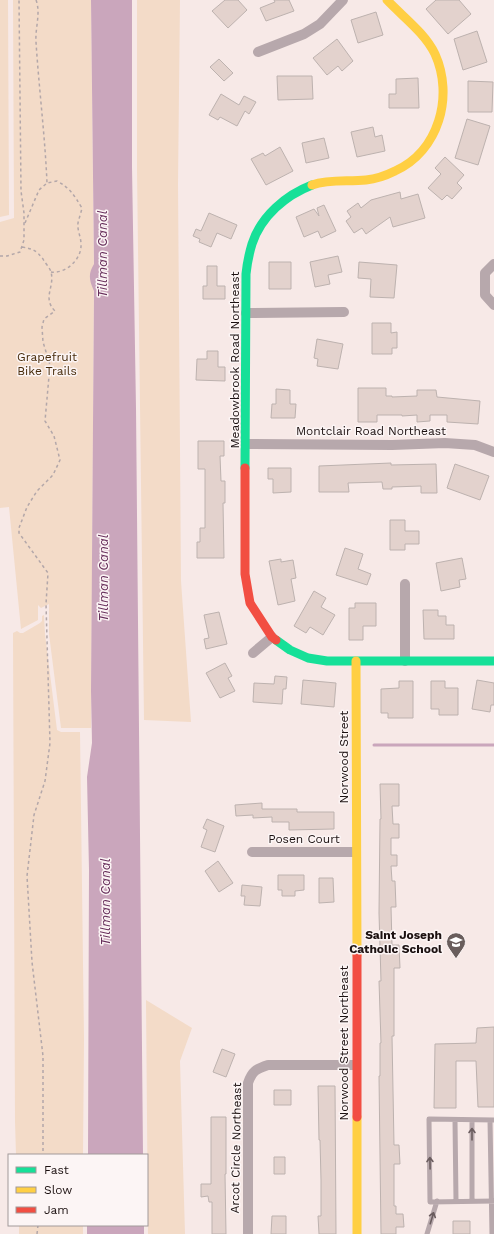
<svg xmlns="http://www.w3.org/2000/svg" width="494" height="1234" font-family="'Work Sans',sans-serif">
	<rect width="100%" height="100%" fill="#f7e9e7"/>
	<!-- green -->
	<path fill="#f3dbc8" d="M0,0H8L9,215L0,217Z
		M13,0H91L94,274L91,728H61L49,634V604L41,608L38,605V620L21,629L9,507L0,508V222L14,218Z
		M137,0H180L178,184L181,581L191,722L144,720L137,169Z
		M44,615L45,634L57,730L61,732H80L84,1039L83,1155H16L15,1121L13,633L17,631L20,633H23L40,623L42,621V616Z
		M146,1000L192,1028L180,1061L185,1234H148Z
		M19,1225H83V1234H19Z"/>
	<!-- water -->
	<path fill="#caa6bc" d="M91,0H132V167L136,408L143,1155H88L89,870L87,777L92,743L91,691L94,291C89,280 88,274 94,264Z
		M87,1225H144V1234H87Z"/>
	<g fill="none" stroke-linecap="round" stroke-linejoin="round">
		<!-- stream -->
		<path stroke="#caa6bc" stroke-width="3" d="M374,745H494"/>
	</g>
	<!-- building -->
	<path fill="#e3d2cd" stroke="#bdb2af" d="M225,0H238L247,10L228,28L212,11Z
		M274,0H289L294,11L266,21L260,8L275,2Z
		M436,0H459L471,14L448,34L426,9Z
		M376,12L383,35L358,43L351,20Z
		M477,31L487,62L463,70L454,39Z
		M337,39L353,61L342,71L338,66L327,75L313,58Z
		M219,59L233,73L224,81L210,67Z
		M277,76H312L313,99L278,100Z
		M418,78L419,108H389V94H396V79Z
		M468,81L493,82L492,112H468Z
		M221,94L239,105L244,96L256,102L249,114L245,111L237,126L220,117L218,120L209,115Z
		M467,119L490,126L478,165L455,158Z
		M373,127L375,137L382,135L385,151L357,157L351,132Z
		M324,138L329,158L306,163L302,143Z
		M280,147L293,171L266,185L251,159L263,153L265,156Z
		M445,157L464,175L457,183L462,188L452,199L447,195L442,200L428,188L441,174L435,168Z
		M400,192L401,199L418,194L425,218L393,227L390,217L366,234L362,228L354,233L346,221L351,217L347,211L358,203L361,208L371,200Z
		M324,205L336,231L321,238L318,231L304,237L296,217L314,209L319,216L317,208Z
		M209,213L237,225L231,239L217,233L211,247L199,242L200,239L193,236L196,229L201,231Z
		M338,256L342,272L328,275L330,284L315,287L310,262Z
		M269,262H291V289H269Z
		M359,262L397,265L394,298L370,297L371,279L358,278Z
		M207,266H217V286H225V299H203V286H207Z
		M372,323H391V333L397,332V348H392V354H372Z
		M317,339L343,344L338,369L317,366L318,359L314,358Z
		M207,351H218V367H225V381L196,380L197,359H207Z
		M358,388H386V396H392V397L417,396V390H436L437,397L480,401L478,424L447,422V415H430V421L417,422V415L402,416V415H377V422H358Z
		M276,389L290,390V404H296L295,418H271L272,404H276Z
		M198,441H224V456H220L221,481H225V503H223L224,558H197V542H200V528H205V469H198Z
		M391,463V465L436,464L437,493H421V486L392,487V489H383L382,482L348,483L349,492H319V466Z
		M455,464L489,476L480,500L447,488Z
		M268,468H291V492L273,493V479H268Z
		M390,520H405V531H419V544H405V550H390Z
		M345,548L363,554L358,569L371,574L367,585L336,575Z
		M462,558L466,579L459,580L460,587L441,591L436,563Z
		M281,559V562L293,560L296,578L291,579L295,601L278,605L269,561Z
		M314,591L326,598L321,607L335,615L323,635L310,627L306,633L294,626Z
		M355,603H376V626H363V640H349V608H355Z
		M423,610H438V616H446V625H454V639H424Z
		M219,612L227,644L206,649L204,639L209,638L204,615Z
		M225,663L232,676L228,678L235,691L220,698L206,673Z
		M275,676L287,677L286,689H283L282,704L253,702L254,683L274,684Z
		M303,680L336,683L334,707L301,704Z
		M477,680L494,683V705H491L490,712L472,709Z
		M399,681H413V718H388V713H381V689L399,688Z
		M431,681H445V688H458V715H439V709H431Z
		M380,784H399V806H392L393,824H399V838H391V855H397V866H391L392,881H395L396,907H391L392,945H399L400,968H394V1036H392L394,1145H399L400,1164H394V1206H396V1214H403L404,1227H396V1234H381L379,1076H380V1043H381L379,981H381L379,913L380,819H381Z
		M262,803V809H297V812H334V829L289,830V822H272V817L253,818V815L236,816L235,805Z
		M207,819L224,826L215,852L201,847L207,830L203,828Z
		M218,861L233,883L219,892L205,871Z
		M278,875H304V890L295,891V896H282V890H278Z
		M319,878H333L334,902L319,903Z
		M242,885L262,887L260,906L244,905L245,896H241Z
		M494,1027V1107H478L476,1061H456V1108H434L435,1044L476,1043L477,1028Z
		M222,1049L235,1054L226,1077L213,1072Z
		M318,1086H335L336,1234H319L318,1216H321V1180L320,1140H319Z
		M274,1090H291V1105H274Z
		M211,1117H226V1174H225L226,1234H212V1202H209L208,1196L201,1197V1184H211Z
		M274,1157H285V1174H274Z
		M272,1216H286V1234H271Z
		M453,1221H470V1234H453Z"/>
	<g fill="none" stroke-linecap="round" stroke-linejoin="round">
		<!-- path -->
		<path stroke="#b3a7a9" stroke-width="1.5" stroke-dasharray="3 3" stroke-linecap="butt" d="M36,0C41,13 35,28 36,42C39,89 45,136 47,183
			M25,223L39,190L47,183L57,181C70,188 74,195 82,208C81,213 79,218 78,223C77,230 81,237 81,244C82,259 66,274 51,272
			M22,247C33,249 36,250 43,259C45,263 50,268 51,272C55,287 42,298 55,311L44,319L42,327L43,342L50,365L45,421L54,436L60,460L53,475L37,491L27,507L19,528V533L48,573L46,604L50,743L45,781L34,815L27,876L32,962L43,1056V1155
			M0,256H7L20,252L24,240V213L21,191L19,0
			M37,1234L38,1225"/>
		<!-- lane -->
		<path stroke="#b7a8ac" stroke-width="5" d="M455,1120L456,1201
			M472,1120V1201
			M490,1120L492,1234
			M494,1120L429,1119L430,1202L494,1201
			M427,1234L437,1201"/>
		<!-- street -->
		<path stroke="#b7a8ac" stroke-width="10" d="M258,52L304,34L320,24L343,0
			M494,264L485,273V295L494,305
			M246,313L344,312
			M246,444L392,445L445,443L475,445L494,452
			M253,653L272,637
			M405,661V584
			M252,852H356
			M248,1234V1083C252,1071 256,1069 268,1065H356"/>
		<!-- fast -->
		<path stroke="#16e098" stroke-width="9" d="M245,468L246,274C247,264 249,254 252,244C261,216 286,195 312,185
			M276,640L290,650L308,658L327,661H494"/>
		<!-- slow -->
		<path stroke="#ffcf43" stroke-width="9" d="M312,185C330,179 348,182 366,180C376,179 387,175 395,171C439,151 454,96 435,54C425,33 403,17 387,0
			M356,661L357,955
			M357,1117V1234"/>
		<!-- jam -->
		<path stroke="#f24e42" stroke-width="9" d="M245,468V574L250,603L272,637L276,640
			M357,955V1117"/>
	</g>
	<!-- one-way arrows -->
	<defs><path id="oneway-shaft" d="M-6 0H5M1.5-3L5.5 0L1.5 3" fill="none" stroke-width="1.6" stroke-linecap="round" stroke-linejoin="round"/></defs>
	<g stroke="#6a5c5e">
		<use href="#oneway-shaft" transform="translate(472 1134) rotate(-90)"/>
		<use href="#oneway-shaft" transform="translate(430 1163) rotate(-91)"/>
		<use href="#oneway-shaft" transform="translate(432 1218) rotate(-73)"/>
	</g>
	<!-- icons -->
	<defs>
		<symbol id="school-pin" viewBox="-11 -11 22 30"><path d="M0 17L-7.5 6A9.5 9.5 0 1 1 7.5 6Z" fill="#695d5c" stroke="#fcf5f5"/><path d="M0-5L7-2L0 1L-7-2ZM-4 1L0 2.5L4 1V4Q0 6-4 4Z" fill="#fff"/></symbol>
	</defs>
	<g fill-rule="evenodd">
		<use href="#school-pin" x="445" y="931" width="22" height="30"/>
	</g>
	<g text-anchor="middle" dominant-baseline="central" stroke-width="3" stroke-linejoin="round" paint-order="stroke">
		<!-- park labels -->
		<g font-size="12" fill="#482c0b" stroke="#fcf5f5">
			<text x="47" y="357">Grapefruit<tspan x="47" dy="14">Bike Trails</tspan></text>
		</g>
		<!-- street labels -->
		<g font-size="12" fill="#1c1111" stroke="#fcf5f5">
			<text transform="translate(235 360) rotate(-90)">Meadowbrook Road Northeast</text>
			<text x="371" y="431">Montclair Road Northeast</text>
			<text transform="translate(344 757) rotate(-90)">Norwood Street</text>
			<text x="304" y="839">Posen Court</text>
			<text transform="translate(344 1043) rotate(-90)">Norwood Street Northeast</text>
			<text transform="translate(236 1148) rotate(-89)">Arcot Circle Northeast</text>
		</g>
		<!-- poi labels -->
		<g font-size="12" font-weight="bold" fill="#1c1111" stroke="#fcf5f5" text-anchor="end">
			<text x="442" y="935">Saint Joseph<tspan x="442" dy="14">Catholic School</tspan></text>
		</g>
		<!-- water labels -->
		<g font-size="13" font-style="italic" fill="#662d5a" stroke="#fcf5f5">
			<text transform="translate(102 254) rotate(-90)">Tillman Canal</text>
			<text transform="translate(103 578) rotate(-90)">Tillman Canal</text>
			<text transform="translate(105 902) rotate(-90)">Tillman Canal</text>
		</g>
	</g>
	<!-- legend -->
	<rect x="8" y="1154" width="140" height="72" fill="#fcf5f5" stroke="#a29a9a"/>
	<rect x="16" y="1167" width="20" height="6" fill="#16e098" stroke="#a29a9a"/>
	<text x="44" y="1174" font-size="12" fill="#1c1111">Fast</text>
	<rect x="16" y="1187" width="20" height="6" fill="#ffcf43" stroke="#a29a9a"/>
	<text x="44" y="1194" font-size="12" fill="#1c1111">Slow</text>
	<rect x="16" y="1207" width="20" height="6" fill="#f24e42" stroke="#a29a9a"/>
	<text x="44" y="1214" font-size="12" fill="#1c1111">Jam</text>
</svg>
